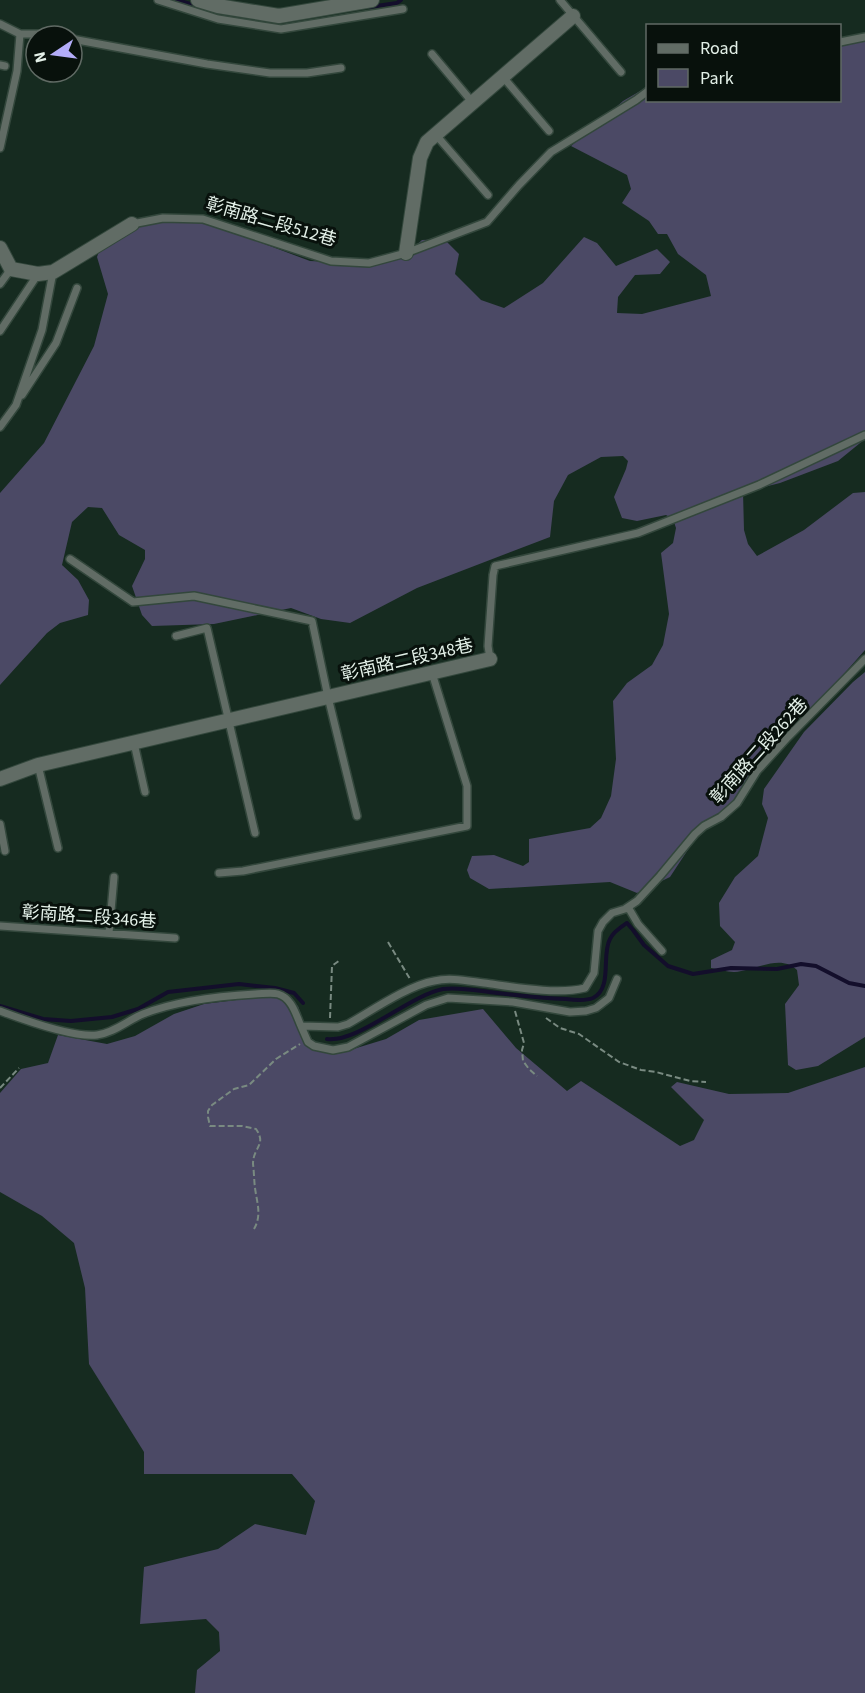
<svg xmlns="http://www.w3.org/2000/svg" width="865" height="1693" font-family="'Source Sans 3','Noto Sans TC',sans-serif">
	<rect width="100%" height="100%" fill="#162b20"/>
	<!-- green -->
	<path fill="#4b4965" d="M865,39V439L838,461L780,483L743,492L744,530L748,544L757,556L804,530L853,493L865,492V650L820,701L779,733L761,757L740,806L719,815L697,836L670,877L637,893L610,882L489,889L470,878L467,870L472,856L494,855L523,866L529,862V839L590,828L601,818L611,796L616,759L613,701L627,683L652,665L663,645L669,614L661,553L673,543L676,528L673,519L666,515L637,521L622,518L614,497L626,469L628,461L623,456L601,457L568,475L554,501L550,537L417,588L350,623L321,619L291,608L214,624L152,626L142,615L132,586L145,559V550L119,535L102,508L88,507L72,522L62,565L78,580L89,600L88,615L60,623L47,633L0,685V493L44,443L94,346L108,294L97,257L102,243L112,232L164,220L203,221L310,261L377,264L403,257L422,240L444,239L459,254L455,274L481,300L504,308L543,283L584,237L597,243L616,266L657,249L670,262L660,274L635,275L618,297L617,313L642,314L711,296L706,275L678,254L667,234H658L649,221L622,203L631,189L627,175L571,146L623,101L647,87L648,100H840V43Z
		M865,672V1037L818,1066L796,1070L788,1065L785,1004L799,985L797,970C780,953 755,971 734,972C727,972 718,969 711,968V960L732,950L735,942L720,926L719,903L735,877L758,856L768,818L762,804L764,789L804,732L853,682Z
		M268,996L284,998L298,1006L309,1039L317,1045L350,1050L386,1039L419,1020L483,1009L516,1048L567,1091L581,1081L680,1146L694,1140L704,1120L671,1087L677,1082L729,1094L788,1093L865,1067V1693H195L197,1670L220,1651L219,1632L206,1619L140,1624L144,1567L218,1549L255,1524L306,1535L315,1501L292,1474H144V1452L89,1364L85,1288L74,1243L42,1216L0,1192V1093L21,1069L48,1063L58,1035L107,1044L135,1036L174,1014L204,1004Z"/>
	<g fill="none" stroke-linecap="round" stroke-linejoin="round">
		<!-- stream -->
		<path stroke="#130e2b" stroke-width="4" d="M177,0L197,6
			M370,7L397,3L401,0
			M0,1006L43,1019L71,1021L112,1017L138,1009L168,992L239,984L275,988L294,993L303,1003
			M327,1039C358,1043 408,996 443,989C458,987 474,990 489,992C514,995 540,998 566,999C574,1000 586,1001 593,998C613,988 601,955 610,939C613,932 621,927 627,923L633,930L644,945L668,966L693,974L731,968L777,969L801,964L816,966L849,983L865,986"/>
		<defs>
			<path id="lane" d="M158,0L218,19L281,29L403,9
				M560,0L621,72
				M0,24L20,34L17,71L0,148
				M20,34H44L55,36
				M72,39L207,64L270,73H307L341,68
				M840,42L865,37
				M432,54L473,103
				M0,65L5,66
				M503,77L549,131
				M436,135L488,195
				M132,224L163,218L203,219L331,261L369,263L406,253L487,222L519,185L551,152L636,100L648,91
				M0,284L11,269
				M0,331L38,274
				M22,395L56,343L77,288
				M0,427L16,405L42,330L53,272
				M70,559L133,602L194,596L312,621L328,697L357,816
				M176,636L207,628L255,833
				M490,659L488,646L493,575L495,566L638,533L759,485L865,435
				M134,743L145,792
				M38,765L58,848
				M0,824L5,851
				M219,873L243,871L467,826V786L432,673
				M628,907L638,924L662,951
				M0,926L175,938
				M109,933L114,877
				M0,1011C24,1020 73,1038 97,1035C114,1033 128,1020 143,1014C176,1001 220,996 255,994C262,994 271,992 278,994C292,998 296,1015 301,1026L338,1027L348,1024C371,1011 409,985 434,981C450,977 468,981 484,983C514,987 556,995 585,988L594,973L598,931L603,922L612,913L625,909L637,901L660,876L695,834L704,826L721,817L737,803L757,771L788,737L865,659
				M301,1026L308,1042L314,1046L333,1050L348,1047L426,1005L448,998L513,1002L570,1012L586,1011L596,1008L609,998L617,979"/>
			<path id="street" d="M198,0L218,6L279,16L372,0
				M0,248L11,269L38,274L53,272L132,224
				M406,253L420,158L427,142L573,16
				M0,779L38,765L490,659"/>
		</defs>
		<!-- lane casing -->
		<use href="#lane" stroke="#33473c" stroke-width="10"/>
		<!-- street casing -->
		<use href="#street" stroke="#33473c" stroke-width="16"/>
		<!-- path -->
		<path stroke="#798a81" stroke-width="2" stroke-dasharray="6 3" stroke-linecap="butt" d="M388,942L410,979
			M515,1011L524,1043L522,1050L523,1061L529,1069L537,1076
			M330,1018L332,966L340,960
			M546,1018L560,1028L579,1034L619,1062L641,1070L656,1072L690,1081L706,1082
			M0,1088L19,1068
			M254,1229C262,1215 257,1203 255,1188C254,1180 254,1171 253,1164C253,1147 267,1145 256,1129L242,1126H210L208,1117V1111L212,1105L234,1089L249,1085L276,1059L300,1044"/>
		<!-- lane -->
		<use href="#lane" stroke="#616c65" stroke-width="7"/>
		<!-- street -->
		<use href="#street" stroke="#616c65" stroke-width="14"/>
	</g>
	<g text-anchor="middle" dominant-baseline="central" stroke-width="6" stroke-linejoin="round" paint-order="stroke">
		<!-- street labels -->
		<g font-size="18" fill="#e3f0e8" stroke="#08110c">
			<text transform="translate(271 222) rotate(16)">彰南路二段512巷</text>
			<text transform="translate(407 660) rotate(-13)">彰南路二段348巷</text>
			<text transform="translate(759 751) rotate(-48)">彰南路二段262巷</text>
			<text transform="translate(89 917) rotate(4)">彰南路二段346巷</text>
		</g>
	</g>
	<!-- legend -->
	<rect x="646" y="24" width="195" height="78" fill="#08110c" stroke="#606a64" stroke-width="1.5"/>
	<rect x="658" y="44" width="30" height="9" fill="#616c65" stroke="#606a64" stroke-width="1.5"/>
	<text x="700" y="54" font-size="18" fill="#e3f0e8">Road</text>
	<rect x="658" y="69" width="30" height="18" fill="#4b4965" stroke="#606a64" stroke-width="1.5"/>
	<text x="700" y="84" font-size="18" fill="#e3f0e8">Park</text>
	<!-- north arrow -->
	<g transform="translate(54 54) rotate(257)"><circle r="28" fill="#08110c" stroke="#606a64" stroke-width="1.5"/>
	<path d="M0-4.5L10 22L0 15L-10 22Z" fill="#b3adf9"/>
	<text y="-9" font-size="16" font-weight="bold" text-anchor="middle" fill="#e3f0e8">N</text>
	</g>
</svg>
